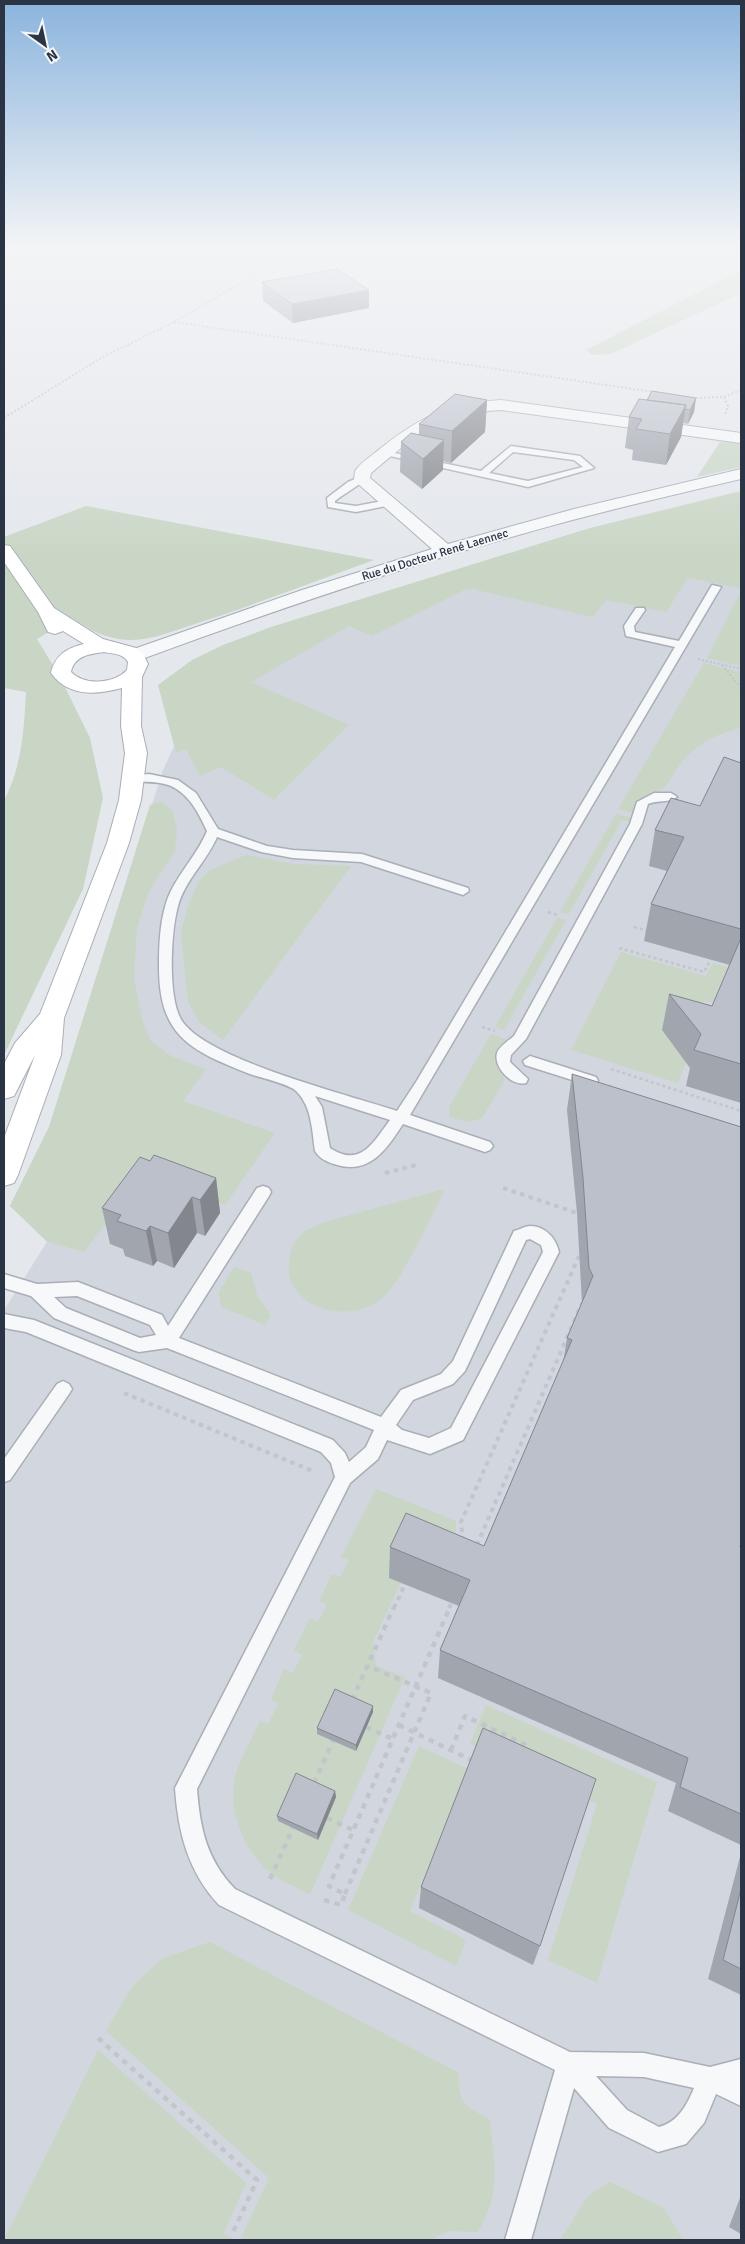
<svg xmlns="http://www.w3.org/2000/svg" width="745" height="2244" font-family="Signika,sans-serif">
	<rect width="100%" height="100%" fill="#e4e7ec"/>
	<!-- built -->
	<path fill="#d2d6de" d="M741,510V2240H4V1310L47,1242L10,1206L49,1127L163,770L187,719L325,631L534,562Z"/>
	<!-- green -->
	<path fill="#c9d6c5" d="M741,270V293L611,354L592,355L586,350Z
		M720,442L741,443V467L697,477Z
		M741,491V588L688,578L666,612L606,600L593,617L468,588L372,636L349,626L251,682L349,725L274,800L221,767L200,776L186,749L176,753L158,685L192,660L223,645L271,627L590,528Z
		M86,506L374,560C315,581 257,604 198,623C176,630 151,641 128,640C106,639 89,630 72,618L37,639L60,677L90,738L103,798L83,889L4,1055V801C22,766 24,730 26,692L4,688V537Z
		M741,591V666L707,658Z
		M704,663L741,672V728C719,732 695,745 681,763C675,770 670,783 662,789C652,796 640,794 633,807L634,813L618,809Z
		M161,802L172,810L177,828L175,851L149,891L137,927L134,979L143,1023L151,1041L171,1056L206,1069L183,1101L275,1133L225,1205L150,1178L122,1204L84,1252L48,1242L10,1206L49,1127L150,805Z
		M616,814L633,818L631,822L622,820L569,914L560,912Z
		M246,855L294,864L351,866L223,1040L199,1022L188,1002L181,931L188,906L198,882L210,870Z
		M557,918L566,920L504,1030L495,1027Z
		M621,952L706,976L713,963L728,967L712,1003L704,1001L699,1014L662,1031L686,1062L678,1083L571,1050Z
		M491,1034L509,1040L499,1048L494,1059L505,1080L482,1118L469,1122L449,1117L450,1105Z
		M441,1190L444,1192C430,1218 402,1282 381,1299C349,1325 284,1309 289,1262C290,1250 294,1239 304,1232C318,1222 337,1219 354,1214C383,1206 412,1198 441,1190Z
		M234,1267L251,1273L257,1295L271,1315L265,1325L221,1307L219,1292Z
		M376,1489L456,1521V1558L436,1567L425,1593L401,1583L373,1642L376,1666L405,1677L310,1895C296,1887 281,1881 269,1872C242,1849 225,1804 237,1770C243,1753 253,1737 260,1721L268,1724L278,1704L271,1699L284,1669L293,1673L302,1655L294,1650L310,1618L318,1622L327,1605L319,1601L332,1574L340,1577L349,1560L341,1557Z
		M486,1705L657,1782L597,1983L548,1960L597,1804L470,1744Z
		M419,1746L468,1769L410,1911L466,1940L456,1966L348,1910Z
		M210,1942L459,2073C458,2105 464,2104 490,2120C494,2164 502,2192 478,2232L449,2231L430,2240H240L269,2178L106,2031L131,1988L161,1959Z
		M98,2050L246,2183L224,2233L235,2240H4Z
		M610,2182L664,2208L683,2240H560L588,2196Z"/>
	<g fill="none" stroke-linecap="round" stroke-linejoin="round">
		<defs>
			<path id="service" d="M511,446L580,456L594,468L528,487L381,454L385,451L481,471ZM513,452L574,460L583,467L528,481L489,473Z
				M362,476L366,479C357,487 345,493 335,501V503L356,506L388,500L391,501V505L356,512L328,507L327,498L348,482Z
				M712,585L721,587L410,1115L490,1142L493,1146L490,1150L485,1152L403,1124C386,1150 369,1176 334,1164C327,1162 319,1158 315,1151C312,1131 312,1106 296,1091C289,1084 261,1078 250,1074C189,1050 158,1036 159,963C159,945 160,925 165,907C172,879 196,858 207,831C197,810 186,787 160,783C150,781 139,783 129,780V776L149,774L178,780L196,793L218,829L267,846L293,850L362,854L468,888L469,891L463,895L361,862L293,858L261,852L217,837C207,861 185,880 178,906C171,931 167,998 182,1021C208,1060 349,1095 397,1111L416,1082L675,647L626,636L624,626L636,608H644L645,610L634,626L635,632L679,641ZM315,1096L390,1120C373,1143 360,1168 330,1148L322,1107Z
				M654,793H671L677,797C670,803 657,800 648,804L642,824L526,1039L511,1055L510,1062L528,1079L526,1083C512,1087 493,1067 497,1053C499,1047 509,1040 514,1036L630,824L637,802Z
				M530,1056L596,1077L598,1081L596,1085L591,1086L525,1065L523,1061Z
				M263,1186L269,1188L271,1192L269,1196L179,1338L381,1417L401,1390L441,1374L453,1361L514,1231C519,1230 525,1226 530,1226C545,1226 556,1238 559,1252L463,1440L430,1454L387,1440L378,1459L350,1483L197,1789C200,1829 207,1860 235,1889L570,2052L644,2053L710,2067L741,2059V2106L716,2094L704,2123L686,2144L658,2152L609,2128L574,2088L531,2240H505L555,2070L219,1905C188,1872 178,1832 175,1788L335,1477L331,1463L321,1452L26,1332L4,1328V1314L34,1320L333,1440L345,1453L349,1462L366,1447L374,1430L167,1348L139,1352L133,1350L54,1318L31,1296L4,1288V1274L37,1284L78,1282L162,1315L168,1326L257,1188ZM530,1239L541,1245L543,1252L451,1428L429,1438L402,1430L396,1425L413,1400L453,1384L465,1371L526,1240ZM77,1296L150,1325L156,1335L140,1338L66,1308L54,1297ZM596,2076L644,2077L694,2088C687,2105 678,2122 659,2127L627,2110Z
				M63,1381L69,1384L72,1389L69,1394L10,1480L4,1482V1459L57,1384Z"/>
			<path id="minor" d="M501,400L741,433V443L501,410C437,413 418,434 371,473L370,478L448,544L574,509L741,469V479C668,496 594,513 522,534C393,570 267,613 142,659H128L125,655L128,651L302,590L432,549L356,482L354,479L355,471C361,462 373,455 381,448C421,416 450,403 501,400Z"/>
			<path id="secondary" d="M4,545L10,546L54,608L103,639L136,648L143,654L148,664L142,677L141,726L147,753L141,800L129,843L64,1018L61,1055L18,1175L14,1183L4,1186V1138L35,1055L14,1096L4,1099V1064L15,1043L40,1014L107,843L119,800L125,753L121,726L122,688C96,695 68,697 51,673C55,655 67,648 84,644L63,631L55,634L48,632L38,612L4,562ZM104,652C113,654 123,653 128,662L127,670C114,684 85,686 71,672C74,656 89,654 104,652Z"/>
		</defs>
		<!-- service casing -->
		<use href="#service" stroke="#a9aeb7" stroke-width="3"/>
		<!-- minor casing -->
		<use href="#minor" stroke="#a9aeb7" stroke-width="2"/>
		<!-- secondary casing -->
		<use href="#secondary" stroke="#a9aeb7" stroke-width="2"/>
		<!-- path-far3 -->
		<path stroke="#c2c5cb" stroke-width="2" stroke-dasharray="2 2" stroke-linecap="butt" d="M174,322L654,392
			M724,397L728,406L725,415
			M692,398L724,397L741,390
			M4,418L101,358L174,322L305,245
			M698,659L741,669
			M722,665L741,688"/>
		<!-- path-far2 -->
		<path stroke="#c2c5cb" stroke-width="2.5" stroke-dasharray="3 3" stroke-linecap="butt" d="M548,912L557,915
			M634,927L648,931
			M619,948L704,972L711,959
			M482,1027L495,1031
			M611,1069L741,1111"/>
		<!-- path-far1 -->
		<path stroke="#c2c5cb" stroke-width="4" stroke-dasharray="4.5 4.5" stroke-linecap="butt" d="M385,1173L416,1165
			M503,1188L577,1213
			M124,1393L315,1472
			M463,1541L461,1522L579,1256
			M477,1545L582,1303
			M394,1608L405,1584
			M449,1608L453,1599"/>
		<!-- path -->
		<path stroke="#c2c5cb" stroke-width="4.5" stroke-dasharray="5.5 5.5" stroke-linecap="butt" d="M352,1700L394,1607
			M399,1725L473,1761
			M366,1727L393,1739
			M451,1750L465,1716L526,1745
			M314,1783L333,1741
			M327,1818L353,1830
			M270,1879L293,1828
			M345,1894L431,1693L368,1666
			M324,1900L341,1905L345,1894L329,1886L450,1607
			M98,2038L257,2180L233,2232"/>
		<!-- service -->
		<use href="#service" fill="#f7f8fa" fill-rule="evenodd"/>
		<!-- minor -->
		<use href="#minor" fill="#f7f8fa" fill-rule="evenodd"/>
		<!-- secondary -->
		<use href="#secondary" fill="#fff" fill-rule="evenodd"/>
	</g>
	<!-- wall -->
	<path fill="#a1a5ae" d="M262,282L369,290V308L293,323L263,301Z
		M696,398L694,412L688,424L683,423L681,437L666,465L632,460L633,450L625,448L629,417L647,400Z
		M487,400L485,432L451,463L443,461V470L422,489L400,472L401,442L419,434V424Z
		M741,763V1103L686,1086L690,1068L662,1030L669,994L712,1006L730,965L644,941L651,904L667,871L649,866L655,830L700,806Z
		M572,1074L740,1547H741V1845L668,1811L676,1783L438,1678L440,1650L459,1606L389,1578L390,1547L484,1546L563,1363L567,1338L582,1303L577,1213L567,1110Z
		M150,1161L216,1178L220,1213L205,1236L197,1233L174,1268L157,1261L153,1266L125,1256L123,1249L110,1244L102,1208Z
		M373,1712L356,1751L317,1734V1728Z
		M335,1791L336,1797L318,1840L278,1821L277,1816Z
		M741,1853V1995L708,1979Z
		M421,1887L540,1946L533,1965L419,1908Z
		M741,2195V2234L729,2227Z"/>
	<!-- shaded-wall -->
	<path fill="#83868d" d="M369,290V308L293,323L292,304Z
		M696,398L694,412L688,424L690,410Z
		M487,400L485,432L451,463L452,431Z
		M686,405L681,437L666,465L670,434Z
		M444,440L443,470L422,489L423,459Z
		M216,1178L220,1213L205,1236L200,1200Z
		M192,1197L197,1233L174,1268L168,1233Z
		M150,1226L157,1261L153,1266L146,1231Z
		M373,1706V1712L356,1751V1745Z
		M335,1791L336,1797L318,1840L317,1834Z"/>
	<!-- building -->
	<path fill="#bbc0ca" stroke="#83868d" d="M337,269L369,290L292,304L262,282Z
		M652,391L696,398L690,410L685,409L686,405L647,400Z
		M455,394L487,400L452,431L419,424Z
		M639,399L686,405L670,434L636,429L642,419L629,417Z
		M411,433L444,440L423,459L401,442Z
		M724,757L741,763V929L651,904L684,837L655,830L671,798L700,806Z
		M741,938V1064L694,1050L701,1034L669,994L712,1006Z
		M572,1074L741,1127V1542L740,1547H741V1814L680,1787L688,1758L440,1650L470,1580L390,1547L406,1513L484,1546L572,1340L567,1338L593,1276L589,1268L583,1178Z
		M154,1155L216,1178L200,1200L192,1197L168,1233L150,1226L146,1231L117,1221L121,1215L102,1208L140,1157L150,1161Z
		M335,1689L373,1706L356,1745L317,1728Z
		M483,1728L596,1779L540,1946L421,1887Z
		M296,1773L335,1791L317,1834L277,1816Z
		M741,1889V1969L723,1960Z"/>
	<!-- sky -->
	<linearGradient id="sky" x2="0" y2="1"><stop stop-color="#8bb4dd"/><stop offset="0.44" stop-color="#f3f4f6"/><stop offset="1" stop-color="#f3f4f6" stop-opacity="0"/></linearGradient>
	<rect width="745" height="559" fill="url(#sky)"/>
	<g text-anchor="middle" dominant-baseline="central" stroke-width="4" stroke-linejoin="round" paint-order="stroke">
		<!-- far-street labels -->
		<g font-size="12" fill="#2b3445" stroke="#f4f6f9">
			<text transform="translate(435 555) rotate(-17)">Rue du Docteur René Laennec</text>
		</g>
	</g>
	<!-- border -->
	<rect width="745" height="2244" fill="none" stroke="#2b3445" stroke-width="10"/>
	<!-- north arrow -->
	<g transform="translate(45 45) rotate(147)" stroke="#f4f6f9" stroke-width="4" paint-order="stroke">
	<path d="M0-4L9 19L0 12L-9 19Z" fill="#2b3445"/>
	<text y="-8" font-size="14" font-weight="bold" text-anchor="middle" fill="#2b3445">N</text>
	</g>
</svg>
